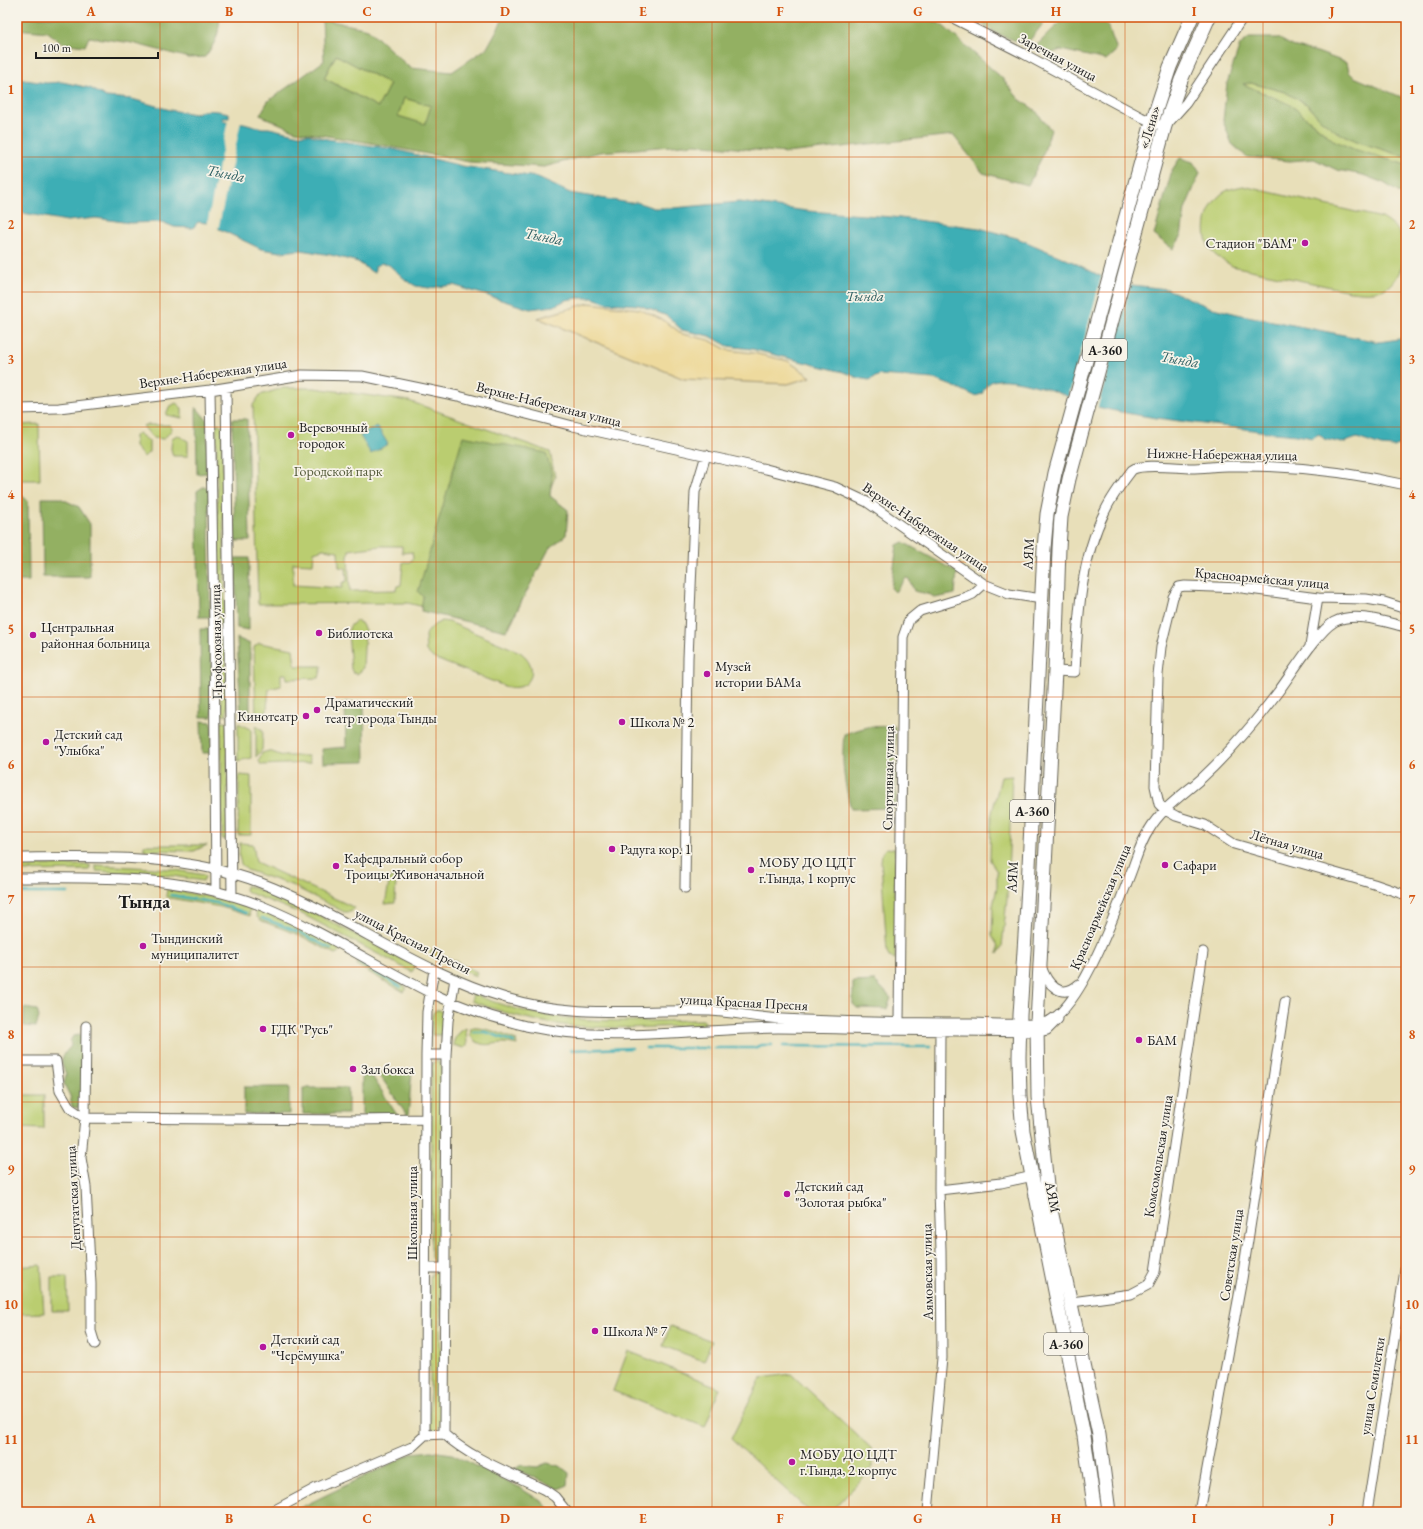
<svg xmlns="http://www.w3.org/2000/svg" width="1423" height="1529" font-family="'EB Garamond',serif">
	<rect width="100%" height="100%" fill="#f7f3e8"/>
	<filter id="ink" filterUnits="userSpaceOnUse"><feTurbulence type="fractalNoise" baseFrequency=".025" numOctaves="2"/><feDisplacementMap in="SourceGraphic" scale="8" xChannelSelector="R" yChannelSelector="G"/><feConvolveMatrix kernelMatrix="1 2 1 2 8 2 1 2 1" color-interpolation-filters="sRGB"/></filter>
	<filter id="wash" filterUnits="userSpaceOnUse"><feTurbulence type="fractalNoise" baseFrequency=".012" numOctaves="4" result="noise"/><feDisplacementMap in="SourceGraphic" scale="16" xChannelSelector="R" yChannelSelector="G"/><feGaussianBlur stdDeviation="0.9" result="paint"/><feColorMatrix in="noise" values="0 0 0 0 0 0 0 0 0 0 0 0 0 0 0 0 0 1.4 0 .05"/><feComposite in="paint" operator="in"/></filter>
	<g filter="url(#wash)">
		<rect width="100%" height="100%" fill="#e8dfb9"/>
		<!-- green -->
		<path fill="#bacd70" stroke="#6b7446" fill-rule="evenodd" d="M336,55L390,84L378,107L324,78Z
			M1251,83L1285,92L1308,105L1319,118L1337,132L1359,142L1406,157V165L1353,149L1333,140L1312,122L1243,84Z
			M404,98L431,106L425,125L398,116Z
			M1243,186L1382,218C1389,222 1396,227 1400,234C1409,253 1402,279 1384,289C1373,294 1362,292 1350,291L1232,266C1225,261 1215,257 1210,249C1199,230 1208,199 1228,190C1233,188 1239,187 1243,186Z
			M283,388H314L409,401L550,452L555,477L547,497L549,544L509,628L408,603L258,604L253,405L260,395ZM381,546H402V553L412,552L413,558L410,562H403L401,585L397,586L396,590L350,591L348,558L349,550ZM323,549L338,551L339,567L346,568L347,581L342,583V588L293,585V563L313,564L314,552Z
			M176,403L182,408V418L166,415L169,407Z
			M218,423L222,426L227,715H221L216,427Z
			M39,424L40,480H17V425Z
			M145,425H170L172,429L164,439L153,438L143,426Z
			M138,433L149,441V452L144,457L135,447V436Z
			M177,435L188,441V456H173L171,449L172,438Z
			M356,621L361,623L365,630L363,667L361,671L357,674L353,673L351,669L348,632L350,626Z
			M442,621L449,622L520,652C540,666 533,692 507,687L433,658L426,651L425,635L434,625Z
			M259,643L293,649L295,666H322L319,678L287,679L286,674H281V686L269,689L266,718L256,719L254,647Z
			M221,722H227L228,839H222Z
			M238,723L251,729V758L238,761Z
			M256,726L263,730L262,750L256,757Z
			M269,751L283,756H308L310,763L261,765L259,761L262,753Z
			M239,775L251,776V835H238Z
			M1012,776L1007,899L1002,946L998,954V946L992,936L993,906L997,887V872L990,860L991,817L1001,777Z
			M240,843L253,844L256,862L351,906L354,908L351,912H344L291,885L247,870L241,864L239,856Z
			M144,845H207L194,851L144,850Z
			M886,848L895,849V959L889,957L887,952L881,862L882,853Z
			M17,865H90V870L17,871Z
			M96,865L170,869L204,875L205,877L203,881L173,876L96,871Z
			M390,878H396L395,903L385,904Z
			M246,886H248L290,901L324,918L415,966L412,972L302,914L247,892L245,890Z
			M167,889L223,899L252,909L249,912L250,916L221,907L170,898L166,896Z
			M257,910L294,924L340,948L341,951L335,954L299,935L262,921L257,917L256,913Z
			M432,950L477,972L475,976L430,954Z
			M357,960H361L406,987V990L404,992L356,965Z
			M473,994C491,1001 510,1008 529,1012C586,1024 645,1021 703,1020L705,1022L704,1025C657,1027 609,1030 563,1025C531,1021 501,1012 471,1001Z
			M436,1010H440L443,1013L442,1035H432C432,1027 429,1015 436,1010Z
			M466,1028L467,1045L464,1048L453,1045C454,1037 459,1032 466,1028Z
			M471,1028C487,1027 502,1034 516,1040L517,1045C513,1044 508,1043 504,1043C490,1043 481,1050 470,1035Z
			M436,1061L440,1063L442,1067L440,1258V1261L437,1263L433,1261L431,1257V1067L433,1062Z
			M17,1095H44V1129L17,1128Z
			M41,1265L44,1313L17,1314V1267Z
			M435,1272H438L441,1276L440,1426L438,1430L435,1431L430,1427V1277L432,1273Z
			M67,1277L68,1311H52V1277Z
			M670,1326L712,1341L704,1361L663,1346Z
			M628,1351L720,1388L705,1427L613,1391Z
			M791,1374L871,1448L873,1467L831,1512H810L731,1439L761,1378Z"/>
		<!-- forest -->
		<path fill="#93b062" stroke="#58663f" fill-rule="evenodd" d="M17,17H220C218,37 217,40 205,57L189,58L132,43L89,37L85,46L61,43L48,32L17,29Z
			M504,17H926L942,25L1002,78L1019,99L1035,110L1051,130L1042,157L1028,185L983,173L953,135L786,153L695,144L600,152L544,167L469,162L371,143L296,131L260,115L268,101L324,61L322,19L368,29L410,68L452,72L487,48ZM336,55L390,84L378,107L324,78ZM404,98L431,106L425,124L398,116Z
			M972,17H1045L1042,25L1026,45L996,33Z
			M1065,17H1099L1108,26L1117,50L1106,60L1061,50L1046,55L1036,46Z
			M1249,38H1278L1292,46L1317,52L1347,63L1349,72L1354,77L1406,99V157L1359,142L1337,132L1319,118L1308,105L1285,92L1251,83L1243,84L1291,105L1333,140L1353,149L1406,165V197L1384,183L1363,175L1337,170L1314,159L1290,161L1247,157L1232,144L1223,121L1227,83L1240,45Z
			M1180,158L1193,162L1200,173L1185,209L1181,237L1173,249L1154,235L1172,170Z
			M196,407L207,420L208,473L197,474Z
			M232,419H247L250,541H235Z
			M463,436L546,453L552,475L550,496L568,510L566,535L549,549L506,631L421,611L423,596L418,592Z
			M203,487L209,488L210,617H199L197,491Z
			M17,493H19L28,501L29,581H17Z
			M42,498H60L79,507L90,524V577H43Z
			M903,542L957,572L955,594L935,598C930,593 921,593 914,591L909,579L906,578L895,592L891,588L897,545Z
			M235,558H249V630L237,628Z
			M200,629H211L212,717H201Z
			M237,638L250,644V714L241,716Z
			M345,702L364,704L365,762L323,763L322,749L346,747Z
			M201,721L212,722V753H202Z
			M895,726L896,808L851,809C844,782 841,762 844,734L867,727Z
			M875,981L891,998L887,1009L857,1008L853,1004V982Z
			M24,1008L37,1010L39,1017L36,1027L24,1026Z
			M80,1035L84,1037L83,1096L78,1108L72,1107L70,1096L64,1084L66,1074C59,1060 61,1057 71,1046L70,1041L73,1036Z
			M412,1070L408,1117L379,1074Z
			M362,1076H372L397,1115H362Z
			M244,1087H289V1114H244Z
			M303,1088H348V1114H303Z
			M431,1451L452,1454L517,1486L544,1503L551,1512H291L413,1453Z
			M547,1463L560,1466L569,1473L568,1485L558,1489L549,1484L515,1469L521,1465L537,1467Z"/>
		<!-- sand -->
		<path fill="#eeda9e" stroke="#857b5d" d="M589,303L639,309L665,321L682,334L709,340L727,350L753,353L788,361L811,377L788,384L684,379L538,318Z"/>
		<!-- water -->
		<path fill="#3daeb5" stroke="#2c6568" d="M17,79L46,83L62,82L90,88L106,97L132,99L170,110L195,114C204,108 219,111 229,113V118H222L225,122L244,123L262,128H269L299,135L307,134L327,139L393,149L462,166L536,177L570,193L630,203L636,202L654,208H674L739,202L807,211L892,217L979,228L1017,238L1073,262L1114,283L1167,289L1209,307L1237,314L1379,342L1406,338V444H1401L1394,447L1381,446L1357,438L1342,443L1324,439L1319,434L1312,438C1296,434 1282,434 1266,432C1208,423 1147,420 1089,405C1080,403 1073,399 1064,395C1050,389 1004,374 991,382C986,385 984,389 982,394L975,396L960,389L934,379L880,375L869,380L858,378L847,373L752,349L728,346L710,336L682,330L667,316L639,305L607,303L593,298H579L566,300L554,306L530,309L453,285L429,288L416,286L407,281L389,265L382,263L375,266V272H372L358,262L331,255L301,250L280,252L261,249L207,223L198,222L193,228L174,227L162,222L130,223L96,218L67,221L17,212Z
			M377,426L388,444L371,454L360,436Z"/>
		<!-- pier -->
		<path fill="#e8dfb9" d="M228,120L241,121L218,230L207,225Z
			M1102,275L1114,281L1131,283L1097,410L1077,404L1068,399Z"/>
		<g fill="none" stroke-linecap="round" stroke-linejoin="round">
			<!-- stream -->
			<path stroke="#3daeb5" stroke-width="2.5" d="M17,893H68
				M171,895L217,903L246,913
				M262,918L299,932L331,949
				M359,963L401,987
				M473,1032H486L514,1042
				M783,1046L930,1047
				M646,1048H708
				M714,1048H754L761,1045H772
				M570,1050L632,1048"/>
		</g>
	</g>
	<g filter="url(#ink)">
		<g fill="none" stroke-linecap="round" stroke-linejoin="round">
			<defs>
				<path id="minor" d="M951,17L1024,54L1141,117L1157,124
					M1169,122L1186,103L1243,17
					M226,388L232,896
					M210,390L214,625L216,892
					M17,409L59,408L210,390L302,375L362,376L458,396L573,426L766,469L835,487L867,502L984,584L1009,594L1042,599
					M1403,608L1384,602L1366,599L1318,598L1242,588L1185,586L1179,587L1173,597L1161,647L1158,675L1155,786L1159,804L1165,810L1176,816L1205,825L1234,844L1374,884L1406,895
					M1310,646L1318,598
					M1055,671L1075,672C1078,617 1080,561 1105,511C1112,496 1122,483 1132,470C1141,463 1178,468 1191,468C1204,468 1216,466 1228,466C1286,465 1349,472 1406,485
					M17,858C99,857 182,853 261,883C345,915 418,972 506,998C575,1019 639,1009 710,1011C734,1012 758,1018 783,1019C846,1022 909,1023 972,1023C991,1023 1029,1027 1046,1022C1080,1012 1117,908 1130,875C1136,860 1140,843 1149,830C1161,809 1184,794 1202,778C1229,753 1255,722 1278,692C1291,675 1317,632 1334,622C1355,611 1385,622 1406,627
					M17,878C99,877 184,875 262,906C321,930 374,965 431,993C461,1007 493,1018 526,1026C609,1044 694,1029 778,1028C814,1028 849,1029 884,1030C935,1031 986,1031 1037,1032L1047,1030L1058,1019
					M685,888L688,658L695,492L706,455
					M1041,966C1047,984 1061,1001 1079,984
					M899,1022L903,637L909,620L920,611L966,597L973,594L984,584
					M86,1026L85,1118L81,1158L86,1187L91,1284V1331L95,1344
					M426,1055H446
					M17,1061H56L60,1091L70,1108L85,1118L357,1120L426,1119
					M939,1190L1001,1183L1033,1176
					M426,1268H444
					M1072,1302L1131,1294L1148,1285L1155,1272L1203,952
					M444,1434L446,1055L448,1021L455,979
					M425,1435L426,1055L427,1012L434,970
					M271,1512L316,1488L412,1447L425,1435L444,1434C473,1460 511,1473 545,1490L555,1497L567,1512
					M928,1512L942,1358L941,1250L939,1190L940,1031
					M1199,1512L1242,1279L1285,1002
					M1367,1512L1406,1264"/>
				<path id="highway" d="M1095,1512L1084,1436L1023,1131L1020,1096L1019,1057L1020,1015L1028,887L1044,549L1047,514L1055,473L1152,122L1170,67L1192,17
					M1109,1512L1099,1435L1048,1196L1038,1097L1037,1023L1055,671L1059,548L1061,517L1069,479L1165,126L1181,80L1209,17"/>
			</defs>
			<!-- minor casing -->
			<use href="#minor" stroke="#636053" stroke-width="11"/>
			<!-- highway casing -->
			<use href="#highway" stroke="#636053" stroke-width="15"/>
			<!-- minor -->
			<use href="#minor" stroke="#fff" stroke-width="9"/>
			<!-- highway -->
			<use href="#highway" stroke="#fff" stroke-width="13"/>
		</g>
	</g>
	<!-- grid -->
	<path fill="none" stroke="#d4530e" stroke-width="1" stroke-opacity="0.55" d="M160,17V1512M298,17V1512M436,17V1512M574,17V1512M712,17V1512M849,17V1512M987,17V1512M1125,17V1512M1263,17V1512M17,157H1406M17,292H1406M17,427H1406M17,562H1406M17,697H1406M17,832H1406M17,967H1406M17,1102H1406M17,1237H1406M17,1372H1406"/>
	<!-- markers -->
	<g fill="#b5179e" stroke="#f7f3e8" stroke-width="1.5">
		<circle cx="1305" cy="243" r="4"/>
		<circle cx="291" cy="435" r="4"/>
		<circle cx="319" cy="633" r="4"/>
		<circle cx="33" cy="635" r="4"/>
		<circle cx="707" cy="674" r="4"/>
		<circle cx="317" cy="710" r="4"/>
		<circle cx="306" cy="716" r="4"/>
		<circle cx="622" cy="722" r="4"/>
		<circle cx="46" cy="742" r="4"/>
		<circle cx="612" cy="849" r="4"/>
		<circle cx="1165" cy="865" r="4"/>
		<circle cx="336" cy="866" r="4"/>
		<circle cx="751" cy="870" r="4"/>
		<circle cx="143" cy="946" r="4"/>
		<circle cx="263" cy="1029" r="4"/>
		<circle cx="1139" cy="1040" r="4"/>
		<circle cx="353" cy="1069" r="4"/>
		<circle cx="787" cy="1194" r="4"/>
		<circle cx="595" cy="1331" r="4"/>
		<circle cx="263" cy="1347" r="4"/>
		<circle cx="792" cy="1462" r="4"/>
	</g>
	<g text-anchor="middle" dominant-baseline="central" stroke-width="3.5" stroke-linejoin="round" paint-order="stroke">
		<!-- shield labels -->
		<g fill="#f7f3e8" stroke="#5e5c59" stroke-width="1">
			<rect x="1083" y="339" width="44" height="22" rx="3"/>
			<rect x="1010" y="800" width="44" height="22" rx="3"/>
			<rect x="1044" y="1333" width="44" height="22" rx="3"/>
		</g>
		<g font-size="13" font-weight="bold" fill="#1c1c1c">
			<text x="1105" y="350">А-360</text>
			<text x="1032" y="811">А-360</text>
			<text x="1066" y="1344">А-360</text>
		</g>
		<!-- street labels -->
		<g font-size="14" fill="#1c1c1c" stroke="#f7f3e8">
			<text transform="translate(1058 57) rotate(28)">Заречная улица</text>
			<text transform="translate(1149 127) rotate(-73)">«Лена»</text>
			<text transform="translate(213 373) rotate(-8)">Верхне-Набережная улица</text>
			<text transform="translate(549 404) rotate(14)">Верхне-Набережная улица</text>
			<text transform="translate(1222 454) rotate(1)">Нижне-Набережная улица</text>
			<text transform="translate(926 527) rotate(34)">Верхне-Набережная улица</text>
			<text transform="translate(1028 554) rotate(-87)">АЯМ</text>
			<text transform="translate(1262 578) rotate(5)">Красноармейская улица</text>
			<text transform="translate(216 642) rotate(-91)">Профсоюзная улица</text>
			<text transform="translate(888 778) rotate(-89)">Спортивная улица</text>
			<text transform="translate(1287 844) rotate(16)">Лётная улица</text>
			<text transform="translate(1012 877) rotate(-87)">АЯМ</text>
			<text transform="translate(1100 907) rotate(-67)">Красноармейская улица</text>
			<text transform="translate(413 941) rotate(27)">улица Красная Пресня</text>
			<text transform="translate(744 1002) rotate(3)">улица Красная Пресня</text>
			<text transform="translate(1158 1156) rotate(-81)">Комсомольская улица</text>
			<text transform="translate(1053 1197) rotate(79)">АЯМ</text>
			<text transform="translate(73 1198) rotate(-93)">Депутатская улица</text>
			<text transform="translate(412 1213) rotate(-90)">Школьная улица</text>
			<text transform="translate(1231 1255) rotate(-81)">Советская улица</text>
			<text transform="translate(927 1272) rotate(-91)">Аямовская улица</text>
			<text transform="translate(1372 1386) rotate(-81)">улица Семилетки</text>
		</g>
		<!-- poi labels -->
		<g font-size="14" fill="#1c1c1c" stroke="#f7f3e8" text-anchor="start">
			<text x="1297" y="243" text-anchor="end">Стадион "БАМ"</text>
			<text x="299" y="427">Веревочный<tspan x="299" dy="16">городок</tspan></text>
			<text x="41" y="627">Центральная<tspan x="41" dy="16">районная больница</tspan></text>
			<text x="327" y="633">Библиотека</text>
			<text x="715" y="666">Музей<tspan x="715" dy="16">истории БАМа</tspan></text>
			<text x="325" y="702">Драматический<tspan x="325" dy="16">театр города Тынды</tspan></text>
			<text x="298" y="716" text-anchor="end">Кинотеатр</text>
			<text x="630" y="722">Школа № 2</text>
			<text x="54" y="734">Детский сад<tspan x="54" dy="16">"Улыбка"</tspan></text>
			<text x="620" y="849">Радуга кор. 1</text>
			<text x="344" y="858">Кафедральный собор<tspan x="344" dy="16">Троицы Живоначальной</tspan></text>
			<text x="759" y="862">МОБУ ДО ЦДТ<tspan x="759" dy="16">г.Тында, 1 корпус</tspan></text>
			<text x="1173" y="865">Сафари</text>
			<text x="151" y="938">Тындинский<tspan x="151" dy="16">муниципалитет</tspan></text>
			<text x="271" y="1029">ГДК "Русь"</text>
			<text x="1147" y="1040">БАМ</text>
			<text x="361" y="1069">Зал бокса</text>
			<text x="795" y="1186">Детский сад<tspan x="795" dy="16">"Золотая рыбка"</tspan></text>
			<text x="603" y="1331">Школа № 7</text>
			<text x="271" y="1339">Детский сад<tspan x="271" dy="16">"Черёмушка"</tspan></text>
			<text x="800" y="1454">МОБУ ДО ЦДТ<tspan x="800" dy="16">г.Тында, 2 корпус</tspan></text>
		</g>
		<!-- park labels -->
		<g font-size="14" fill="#535a39" stroke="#f7f3e8">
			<text x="338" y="471">Городской парк</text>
		</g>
		<!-- water labels -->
		<g font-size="15" font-style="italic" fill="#2b5e61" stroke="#f7f3e8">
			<text transform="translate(226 173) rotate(11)">Тында</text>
			<text transform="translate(544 236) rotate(11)">Тында</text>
			<text x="865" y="295">Тында</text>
			<text transform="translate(1180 359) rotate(10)">Тында</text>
		</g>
		<!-- district labels -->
		<g font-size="18" font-weight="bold" fill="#1c1c1c" stroke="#f7f3e8">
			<text x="144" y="901">Тында</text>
		</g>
	</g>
	<!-- margin -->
	<rect width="1423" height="1529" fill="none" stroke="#f7f3e8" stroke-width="44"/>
	<!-- scale -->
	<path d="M36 52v6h122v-6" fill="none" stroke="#1c1c1c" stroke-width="2"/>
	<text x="42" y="52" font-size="12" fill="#1c1c1c" stroke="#f7f3e8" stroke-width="3" paint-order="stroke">100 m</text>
	<rect x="22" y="22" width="1379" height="1485" fill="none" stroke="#d4530e" stroke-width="1.5"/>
	<g font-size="13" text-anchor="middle" font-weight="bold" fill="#d4530e">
		<text x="91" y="16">A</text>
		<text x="229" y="16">B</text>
		<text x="367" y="16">C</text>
		<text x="505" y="16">D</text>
		<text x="643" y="16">E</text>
		<text x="780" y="16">F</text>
		<text x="918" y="16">G</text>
		<text x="1056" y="16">H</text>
		<text x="1194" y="16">I</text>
		<text x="1332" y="16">J</text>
		<text x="11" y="94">1</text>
		<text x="1412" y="94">1</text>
		<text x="11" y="229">2</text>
		<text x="1412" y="229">2</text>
		<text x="11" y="364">3</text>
		<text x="1412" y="364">3</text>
		<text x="11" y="499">4</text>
		<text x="1412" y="499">4</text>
		<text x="11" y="634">5</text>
		<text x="1412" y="634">5</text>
		<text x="11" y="769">6</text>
		<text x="1412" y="769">6</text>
		<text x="11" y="904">7</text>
		<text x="1412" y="904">7</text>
		<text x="11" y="1039">8</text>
		<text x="1412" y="1039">8</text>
		<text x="11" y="1174">9</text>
		<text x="1412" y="1174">9</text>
		<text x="11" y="1309">10</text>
		<text x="1412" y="1309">10</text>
		<text x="11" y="1444">11</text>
		<text x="1412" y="1444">11</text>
		<text x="91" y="1523">A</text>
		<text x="229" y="1523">B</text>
		<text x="367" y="1523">C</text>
		<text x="505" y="1523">D</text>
		<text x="643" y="1523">E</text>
		<text x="780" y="1523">F</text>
		<text x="918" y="1523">G</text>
		<text x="1056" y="1523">H</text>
		<text x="1194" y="1523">I</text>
		<text x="1332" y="1523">J</text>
	</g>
</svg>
